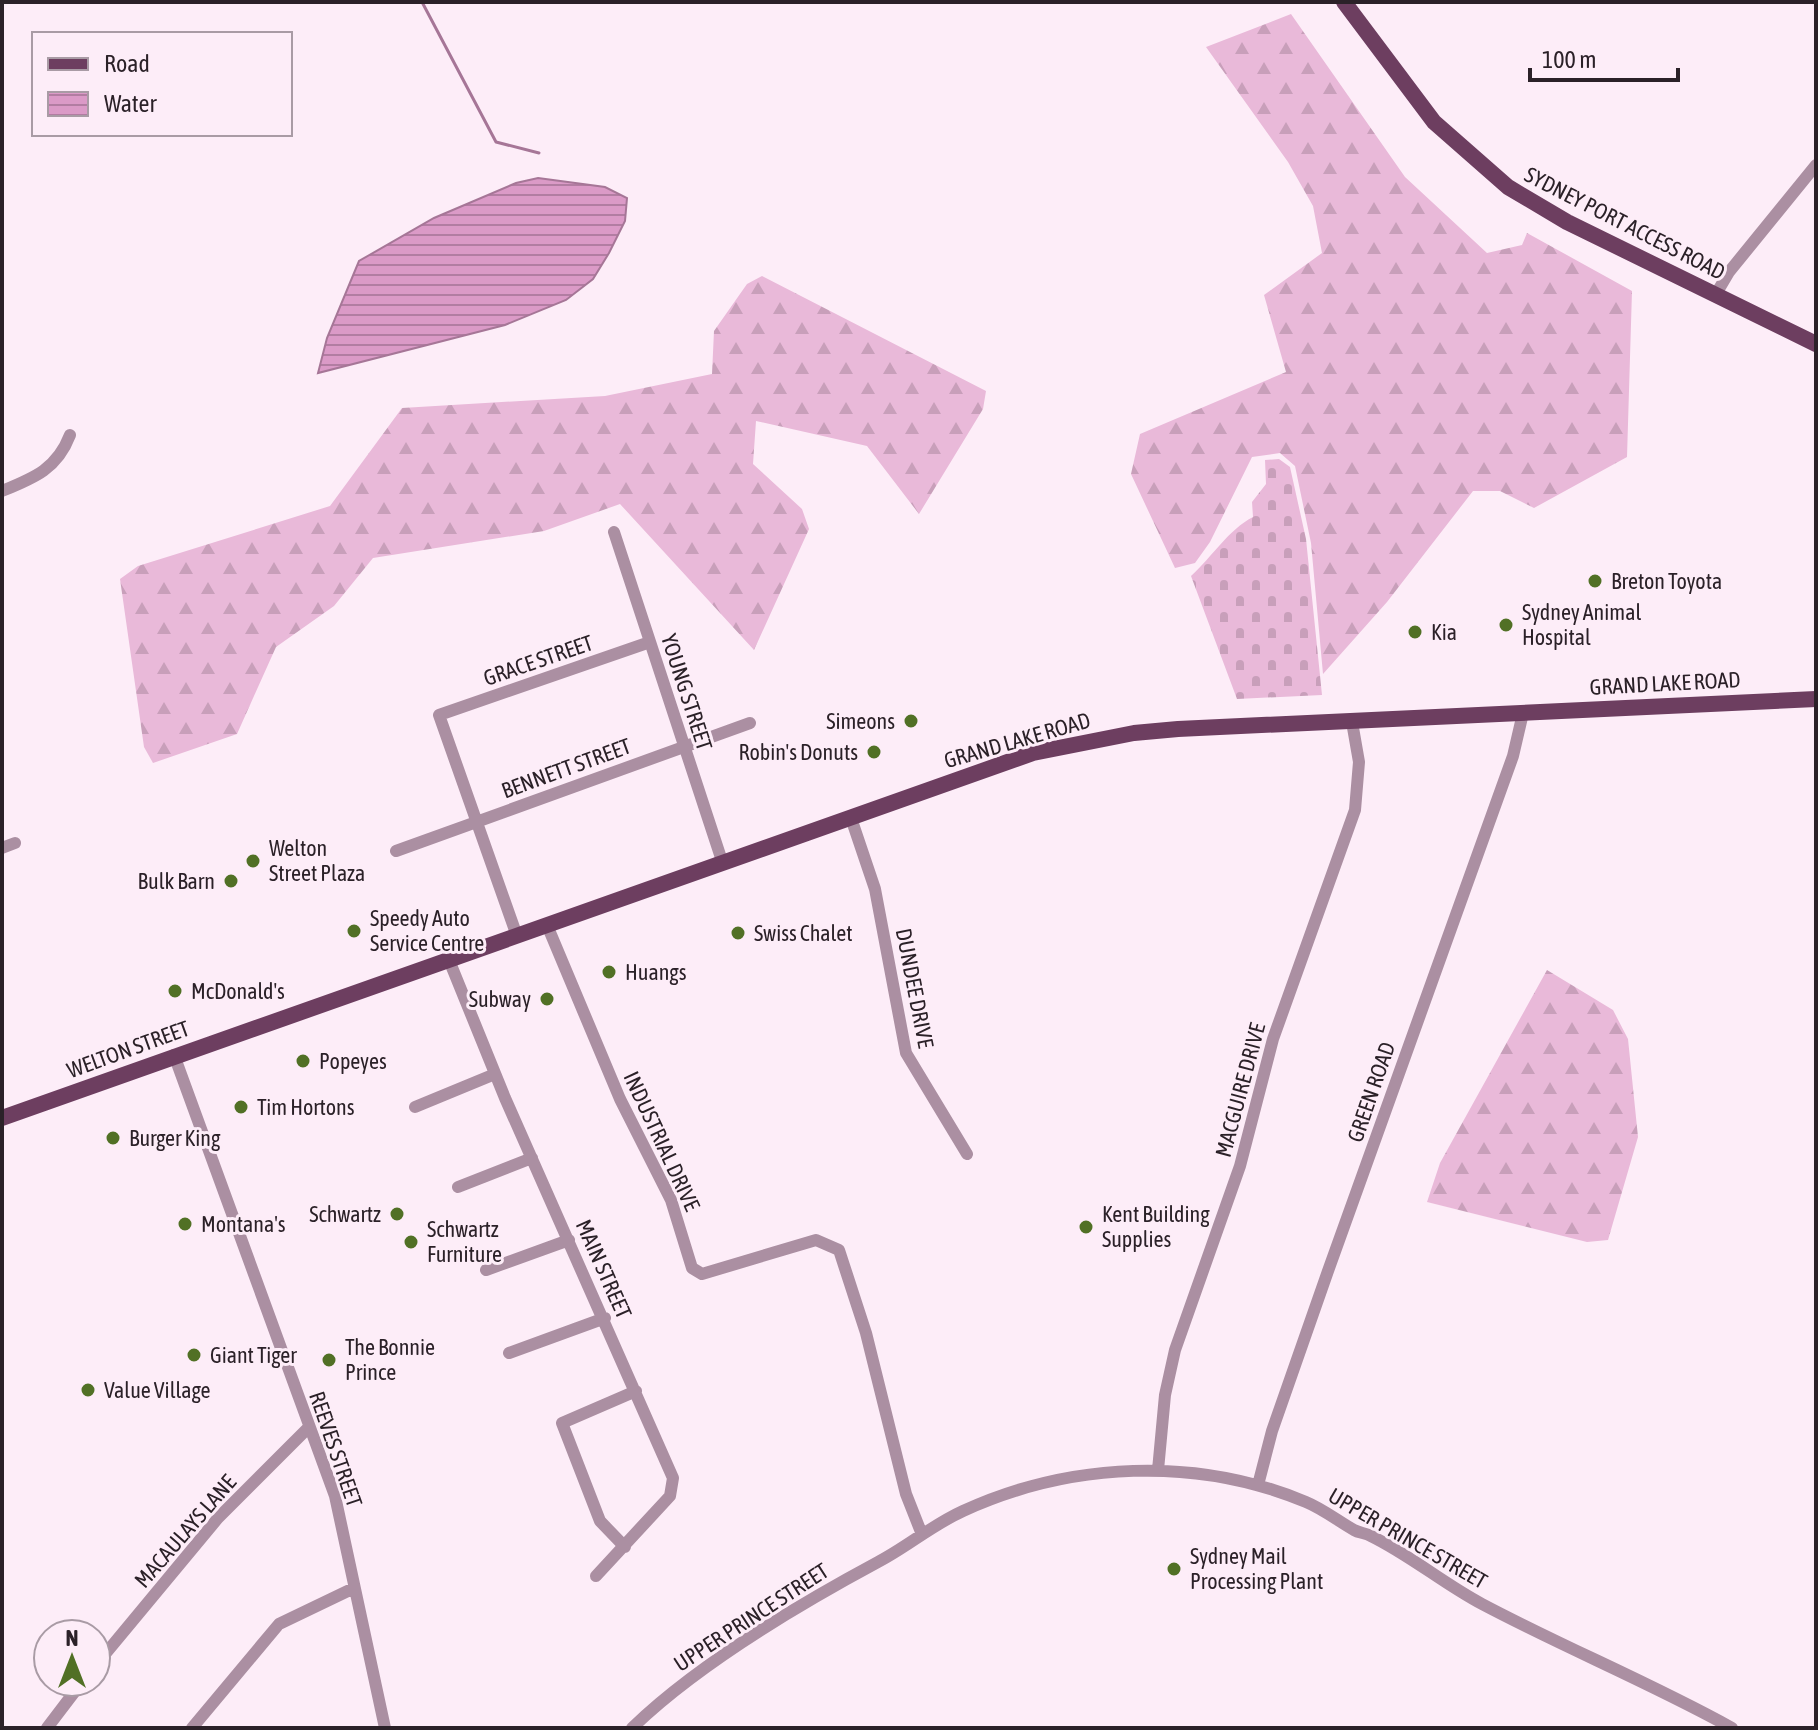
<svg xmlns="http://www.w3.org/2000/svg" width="1818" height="1730" font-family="'Asap Condensed',sans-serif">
	<defs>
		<pattern id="forest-firs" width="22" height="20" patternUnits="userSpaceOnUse" patternTransform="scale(2)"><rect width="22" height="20" fill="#e9b9d9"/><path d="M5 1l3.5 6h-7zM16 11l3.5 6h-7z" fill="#c89fba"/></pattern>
		<pattern id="cemetery-stones" width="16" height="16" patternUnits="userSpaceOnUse" patternTransform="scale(2)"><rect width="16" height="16" fill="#e9b9d9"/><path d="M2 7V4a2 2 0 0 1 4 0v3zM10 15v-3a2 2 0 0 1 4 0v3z" fill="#c89fba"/></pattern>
		<pattern id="water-rules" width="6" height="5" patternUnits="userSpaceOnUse" patternTransform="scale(2)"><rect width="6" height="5" fill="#db9ac7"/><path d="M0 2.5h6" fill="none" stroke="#b27da2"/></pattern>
	</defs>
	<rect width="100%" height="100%" fill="#fdedf8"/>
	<!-- forest -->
	<path fill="url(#forest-firs)" d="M1291,14L1405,177L1487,253L1522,245L1527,233L1632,291L1627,457L1534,508L1500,491H1473L1387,602L1323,674L1311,543L1295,466L1280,453L1252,457L1210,542L1195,563L1175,568L1131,474L1140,434L1286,372L1264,295L1322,253L1313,206L1288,162L1206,47Z
		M762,276L986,391L983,409L919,514L867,446L756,421L753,464L802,509L809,529L754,650L620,504L544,531L373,558L334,606L276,647L237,734L153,763L144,747L120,579L138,566L330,506L402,408L605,396L712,374L714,331L747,284Z
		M1547,970L1613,1010L1628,1039L1638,1137L1608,1240L1587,1242L1427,1202L1440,1163Z"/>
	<!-- cemetery -->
	<path fill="url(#cemetery-stones)" d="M1279,459L1290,467L1306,539L1322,695L1237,699L1191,576C1213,556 1228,530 1253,517L1252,502L1266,484L1265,460Z"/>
	<!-- water -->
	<path fill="url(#water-rules)" stroke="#a67697" stroke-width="2" d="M538,178L605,187L627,198L625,221L609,253L593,279L566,300L505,325L318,373L327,338L359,261L434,218L516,183Z"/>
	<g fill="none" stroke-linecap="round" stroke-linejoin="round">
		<!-- stream -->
		<path stroke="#a67697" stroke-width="3" d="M422,2L496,142L539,153"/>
		<!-- minor -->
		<path stroke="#ab8fa2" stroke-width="12" d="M1716,294L1729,272L1816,165
			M2,491C34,478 57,469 70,435
			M614,532L723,864
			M851,818L875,889L906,1053L967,1154
			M2,848L15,843
			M396,851L750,723
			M547,925L620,1099L671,1200L692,1268L702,1274L816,1240L839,1250L866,1333L906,1494L921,1532
			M517,936L439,715L650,642
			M449,960L505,1098L673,1478L670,1496L596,1576
			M174,1055L335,1496L385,1728
			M415,1107L495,1074
			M458,1187L532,1158
			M486,1270L569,1240
			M509,1353L605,1318
			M1158,1470L1165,1395L1175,1350L1240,1166L1273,1039L1355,810L1359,762L1352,722
			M1258,1485L1272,1431L1328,1271L1513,756L1523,713
			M625,1547L600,1521L562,1423L636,1391
			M96,1665L218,1518L308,1428
			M47,1728L82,1682
			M192,1728L279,1624L354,1588
			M632,1728C697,1665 798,1605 878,1562C907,1547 932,1525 963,1511C1070,1462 1196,1456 1306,1502C1323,1509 1338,1521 1354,1530C1359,1533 1366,1533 1371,1536C1410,1555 1444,1584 1482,1604C1565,1648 1651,1683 1732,1728"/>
		<!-- major -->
		<path stroke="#6d3e60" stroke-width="16" d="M1344,2L1434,122L1508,187L1567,222L1816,344
			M2,1118L1033,753L1134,733L1178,729L1816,699"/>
	</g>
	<!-- markers -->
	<g fill="#517025" stroke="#fdedf8" stroke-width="3">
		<circle cx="1595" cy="581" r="8"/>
		<circle cx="1506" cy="625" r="8"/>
		<circle cx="1415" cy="632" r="8"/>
		<circle cx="911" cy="721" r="8"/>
		<circle cx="874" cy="752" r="8"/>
		<circle cx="253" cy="861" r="8"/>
		<circle cx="231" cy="881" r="8"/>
		<circle cx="354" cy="931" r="8"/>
		<circle cx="738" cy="933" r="8"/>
		<circle cx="609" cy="972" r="8"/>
		<circle cx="175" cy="991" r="8"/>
		<circle cx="547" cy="999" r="8"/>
		<circle cx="303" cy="1061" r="8"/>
		<circle cx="241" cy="1107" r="8"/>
		<circle cx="113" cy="1138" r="8"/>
		<circle cx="397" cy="1214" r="8"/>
		<circle cx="185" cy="1224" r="8"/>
		<circle cx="1086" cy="1227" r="8"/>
		<circle cx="411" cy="1242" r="8"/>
		<circle cx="194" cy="1355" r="8"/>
		<circle cx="329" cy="1360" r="8"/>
		<circle cx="88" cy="1390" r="8"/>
		<circle cx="1174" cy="1569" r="8"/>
	</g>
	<g text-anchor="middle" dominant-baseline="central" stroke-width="6" stroke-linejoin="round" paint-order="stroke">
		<!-- street labels -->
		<g font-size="22" fill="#2b2128" stroke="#fdedf8">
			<text transform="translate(1625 223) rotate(27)">SYDNEY PORT ACCESS ROAD</text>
			<text transform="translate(538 660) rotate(-19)">GRACE STREET</text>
			<text transform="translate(1665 683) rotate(-3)">GRAND LAKE ROAD</text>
			<text transform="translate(687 692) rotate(72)">YOUNG STREET</text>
			<text transform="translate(1017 740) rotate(-16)">GRAND LAKE ROAD</text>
			<text transform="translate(566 768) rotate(-20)">BENNETT STREET</text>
			<text transform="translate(915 988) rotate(79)">DUNDEE DRIVE</text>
			<text transform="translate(128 1049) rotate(-20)">WELTON STREET</text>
			<text transform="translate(1240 1090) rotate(-75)">MACGUIRE DRIVE</text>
			<text transform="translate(1371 1092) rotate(-71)">GREEN ROAD</text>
			<text transform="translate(662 1141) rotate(65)">INDUSTRIAL DRIVE</text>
			<text transform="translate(604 1269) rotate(66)">MAIN STREET</text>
			<text transform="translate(336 1449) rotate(71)">REEVES STREET</text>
			<text transform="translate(185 1531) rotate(-49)">MACAULAYS LANE</text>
			<text transform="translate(1408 1538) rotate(30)">UPPER PRINCE STREET</text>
			<text transform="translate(751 1617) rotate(-33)">UPPER PRINCE STREET</text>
		</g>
		<!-- poi labels -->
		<g font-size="22" fill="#2b2128" stroke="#fdedf8" text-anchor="start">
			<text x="1611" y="581">Breton Toyota</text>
			<text x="1522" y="612">Sydney Animal<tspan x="1522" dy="25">Hospital</tspan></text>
			<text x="1431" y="632">Kia</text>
			<text x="895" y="721" text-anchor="end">Simeons</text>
			<text x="858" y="752" text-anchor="end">Robin's Donuts</text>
			<text x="269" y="848">Welton<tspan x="269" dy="25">Street Plaza</tspan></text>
			<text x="215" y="881" text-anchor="end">Bulk Barn</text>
			<text x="370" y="918">Speedy Auto<tspan x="370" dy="25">Service Centre</tspan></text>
			<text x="754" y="933">Swiss Chalet</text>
			<text x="625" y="972">Huangs</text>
			<text x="191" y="991">McDonald's</text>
			<text x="531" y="999" text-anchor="end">Subway</text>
			<text x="319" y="1061">Popeyes</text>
			<text x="257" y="1107">Tim Hortons</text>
			<text x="129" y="1138">Burger King</text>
			<text x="381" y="1214" text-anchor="end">Schwartz</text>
			<text x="1102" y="1214">Kent Building<tspan x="1102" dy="25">Supplies</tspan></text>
			<text x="201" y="1224">Montana's</text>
			<text x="427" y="1229">Schwartz<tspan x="427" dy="25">Furniture</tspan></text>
			<text x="345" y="1347">The Bonnie<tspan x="345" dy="25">Prince</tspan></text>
			<text x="210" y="1355">Giant Tiger</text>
			<text x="104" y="1390">Value Village</text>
			<text x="1190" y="1556">Sydney Mail<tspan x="1190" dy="25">Processing Plant</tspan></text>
		</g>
	</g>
	<!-- border -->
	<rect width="1818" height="1730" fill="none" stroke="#2b2128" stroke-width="8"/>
	<!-- legend -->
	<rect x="32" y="32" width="260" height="104" fill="#fdedf8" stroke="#a99ba5" stroke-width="2"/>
	<rect x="48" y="58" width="40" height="12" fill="#6d3e60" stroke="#a99ba5" stroke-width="2"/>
	<text x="104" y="72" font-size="24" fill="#2b2128">Road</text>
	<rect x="48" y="92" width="40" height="24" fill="url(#water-rules)" stroke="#a99ba5" stroke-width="2"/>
	<text x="104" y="112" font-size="24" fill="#2b2128">Water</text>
	<!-- north arrow -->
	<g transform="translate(72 1658)"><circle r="38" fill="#fdedf8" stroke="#a99ba5" stroke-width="2"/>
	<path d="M0-6L14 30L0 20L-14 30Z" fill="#517025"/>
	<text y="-12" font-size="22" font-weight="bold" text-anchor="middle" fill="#2b2128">N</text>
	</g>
	<!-- scale -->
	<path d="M1530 68v12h148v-12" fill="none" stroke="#2b2128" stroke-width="4"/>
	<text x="1542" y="68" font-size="24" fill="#2b2128" stroke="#fdedf8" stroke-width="6" paint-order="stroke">100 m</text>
</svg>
